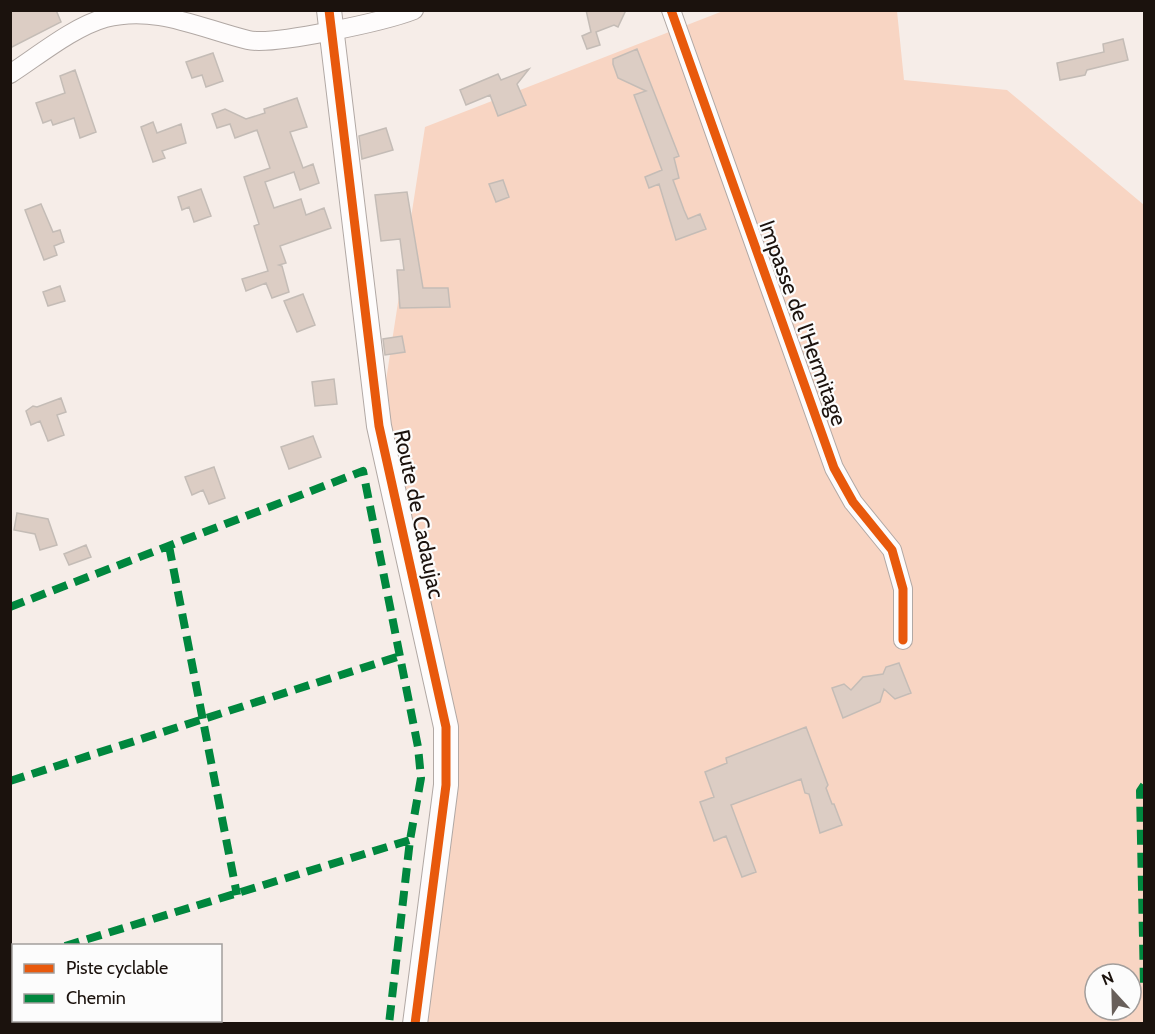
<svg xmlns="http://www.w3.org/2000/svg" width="1155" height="1034" font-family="Cabin,sans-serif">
	<rect width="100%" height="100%" fill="#f6ede8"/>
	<!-- green -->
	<path fill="#f8d5c3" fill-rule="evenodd" d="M723,11H897L904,80L1007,90L1144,205V1023H415L446,785L379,426L425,127ZM1095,974H1131V1010H1095Z"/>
	<!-- building -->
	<path fill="#dccdc4" stroke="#c4bcb6" stroke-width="1.5" d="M10,10H56L61,22L10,48Z
		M586,10H626L618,27L614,25L596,32L600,45L587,49L582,36L591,32Z
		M1123,39L1128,60L1087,70L1085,75L1060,80L1057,63L1104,52L1103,44Z
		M637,49L679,156L674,158L679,178L673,180L684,210L688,219L700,214L706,229L676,240L659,184L649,188L645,177L662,170L634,95L646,91L618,78L613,64V59Z
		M213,53L223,81L206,87L202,75L192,78L186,62Z
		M529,69L517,84L526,105L498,116L490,95L466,105L460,90L498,74L501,80Z
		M75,70L96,132L80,138L74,118L53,125L51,120L43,123L36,103L65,93L60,76Z
		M297,98L307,127L290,132L303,168L313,164L319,183L300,190L294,172L265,182L274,208L301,199L306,215L324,208L331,228L280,246L286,263L279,265L282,266L289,292L272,298L266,283L246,291L242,279L268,271L254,226L259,224L244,177L270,168L257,130L235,138L230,124L217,128L212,114L225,109L246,119L265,113L264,109Z
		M153,122L157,133L181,124L186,143L162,151L165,158L153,162L141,127Z
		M386,128L393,150L362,159L359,136Z
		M503,180L509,197L496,202L489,184Z
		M201,189L211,216L194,222L189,207L182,210L178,197Z
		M407,192L423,288H448L450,307L400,308L397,270H404L400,239L381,241L375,195Z
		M41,204L53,232L60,230L64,242L54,246L57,255L44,260L25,210Z
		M60,286L65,301L48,306L43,292Z
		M303,294L315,325L297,332L284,301Z
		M402,336L405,352L385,355L383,339Z
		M334,379L337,404L315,406L312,382Z
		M61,398L66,412L57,415L64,435L48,441L40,421L31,425L26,411L33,406L37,407Z
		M313,436L321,457L289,469L281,447Z
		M214,467L225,498L209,504L203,490L192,495L185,477Z
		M17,513L48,519L57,545L40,550L35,534L14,530Z
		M86,545L91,557L69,565L64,554Z
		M899,663L911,693L895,699L884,689L880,702L843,718L832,688L844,684L851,690L863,677L883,674L886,667Z
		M806,727L828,785L826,788L832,804H834L842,825L820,833L809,794L805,793L801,779L731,805L756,872L742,877L726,836L714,841L700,802L714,797L705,772L727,763L726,758Z"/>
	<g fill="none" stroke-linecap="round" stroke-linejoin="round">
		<defs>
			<path id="street" d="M671,10L834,468L853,502L892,550L903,589V640
				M10,74C38,56 73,27 105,18C156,5 199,28 248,40C273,46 386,21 414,10"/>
			<path id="secondary" d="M329,10L379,426L446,727V785L415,1024"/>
		</defs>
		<!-- street casing -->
		<use href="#street" stroke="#b1a8a4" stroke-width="20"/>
		<!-- secondary casing -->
		<use href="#secondary" stroke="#b1a8a4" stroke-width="26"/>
		<!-- street -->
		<use href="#street" stroke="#fefcfc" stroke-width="18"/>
		<!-- secondary -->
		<use href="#secondary" stroke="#fefcfc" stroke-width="24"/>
		<!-- quiet -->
		<path stroke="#00873e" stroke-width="8" stroke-dasharray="15 8" stroke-linecap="butt" d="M169,546L237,895
			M10,607L363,471L418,747L421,778L410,840L389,1024
			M10,781L400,656
			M1144,785L1140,791L1144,986
			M65,946L410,840
			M10,961L14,960"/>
		<defs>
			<path id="cycleway" d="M329,10L379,426L446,727V785L415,1024
				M671,10L834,468L853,502L892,550L903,589V640"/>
		</defs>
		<!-- cycleway casing -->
		<use href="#cycleway" stroke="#fcfcfc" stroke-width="13"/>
		<!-- cycleway -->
		<use href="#cycleway" stroke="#e8590c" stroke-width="9"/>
	</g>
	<g text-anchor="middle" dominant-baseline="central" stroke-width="4.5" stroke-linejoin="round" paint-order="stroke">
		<!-- street labels -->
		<g font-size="22" fill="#1b120d" stroke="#fcfcfc">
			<text transform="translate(803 323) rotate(70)">Impasse de l'Hermitage</text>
			<text transform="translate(419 514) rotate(78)">Route de Cadaujac</text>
		</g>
	</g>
	<!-- border -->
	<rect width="1155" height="1034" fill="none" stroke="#1b120d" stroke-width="24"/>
	<!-- legend -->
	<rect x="12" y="944" width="210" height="78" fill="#fcfcfc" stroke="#a29e9c" stroke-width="1.5"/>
	<rect x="24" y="964" width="30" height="9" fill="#e8590c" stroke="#a29e9c" stroke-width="1.5"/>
	<text x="66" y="974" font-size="18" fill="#1b120d">Piste cyclable</text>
	<rect x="24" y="994" width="30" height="9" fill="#00873e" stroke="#a29e9c" stroke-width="1.5"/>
	<text x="66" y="1004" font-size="18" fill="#1b120d">Chemin</text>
	<!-- north arrow -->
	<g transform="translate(1113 992) rotate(338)"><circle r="28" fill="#fcfcfc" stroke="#a29e9c" stroke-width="1.5"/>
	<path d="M0-4.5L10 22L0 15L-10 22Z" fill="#685f5a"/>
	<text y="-9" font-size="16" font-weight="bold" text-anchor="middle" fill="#1b120d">N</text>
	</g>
</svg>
